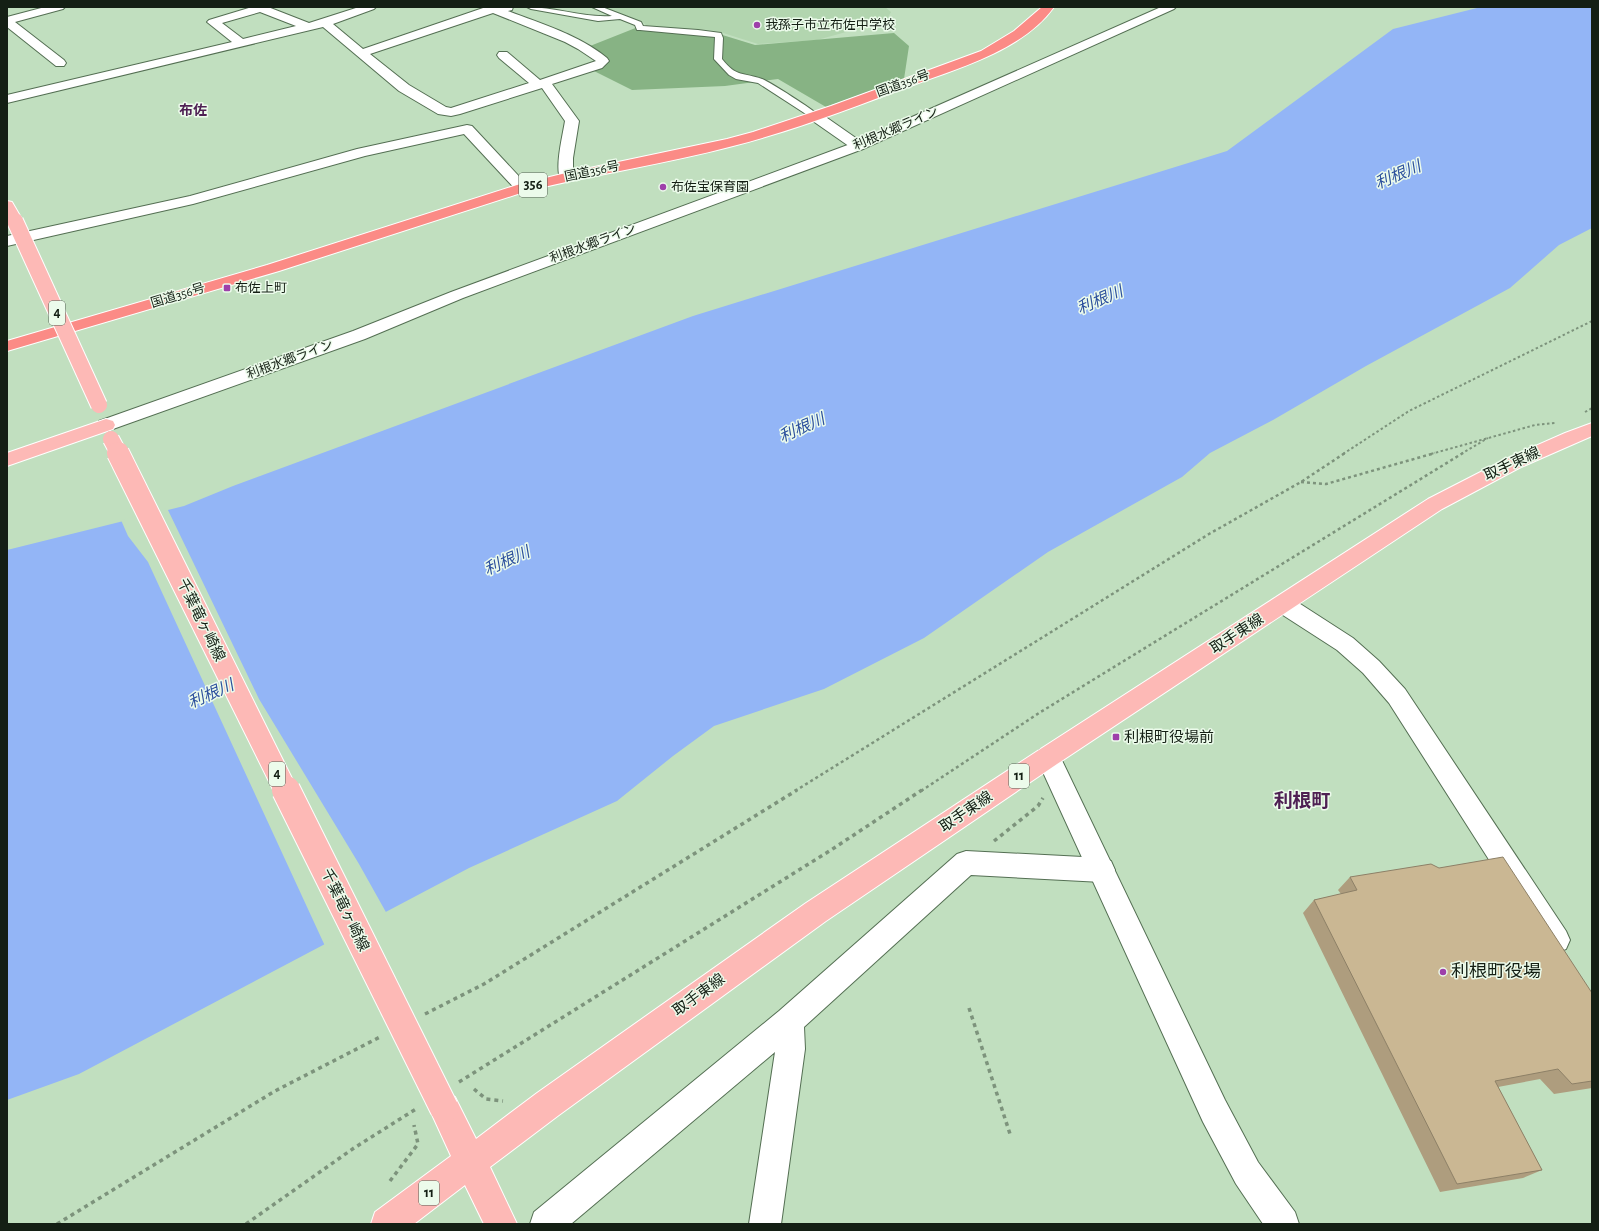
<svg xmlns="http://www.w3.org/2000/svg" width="1599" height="1231" font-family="'Alegreya Sans','Noto Sans JP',sans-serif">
	<rect width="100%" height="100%" fill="#c1dfbf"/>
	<!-- built -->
	<path fill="#b2d5af" d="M602,7H885L891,12L886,21L817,40L758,44L720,32L710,30L647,27L644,23Z"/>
	<!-- green -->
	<path fill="#87b384" d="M638,27L716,33L755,45L894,33L909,46L904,79L826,107L778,79L725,86L632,90L586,67L600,59L585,48Z"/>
	<!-- water -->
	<path fill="#93b5f6" d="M1481,7H1592V228L1559,245L1510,288L1366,366L1273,420L1210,453L1182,477L1048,552L924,638L824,689L714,726L673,756L617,801L469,868L79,1074L7,1100V550L184,506L233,486L693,316L1227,151L1393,29Z"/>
	<!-- pier -->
	<path fill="#c1dfbf" d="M167,508L259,699L359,864L387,914L325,946L148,562L128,536L121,520Z"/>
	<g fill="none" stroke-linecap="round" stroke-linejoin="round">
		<defs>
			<path id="lane" d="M527,7C556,7 583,18 612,16L592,7H602L641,22L643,26L698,30L721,33L723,38L722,59C737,78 743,72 762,79C770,82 814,110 819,116L815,119L812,118L758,83L736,79L729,75L714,59L715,37L640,30H637L635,25L620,19L598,21L531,9Z"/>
			<path id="street" d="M45,7H65L63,9L15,22L64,60L66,63L64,66H56L7,27V17Z
				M252,7H268L309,23L359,7H376L374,9L333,24L363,49L486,7H513L512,10L508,11C542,24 579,35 607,58L609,61L602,68L552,84L579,121L573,158V177L571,180L566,181L561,180C554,169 563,134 565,121L542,88L460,114L451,116L438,114L399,91L323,27L7,103V95L232,42L207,22L209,20ZM260,12L296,26L243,39L222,23ZM493,13L565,42L578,49L596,61L540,80L507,52H499L497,55L499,58L529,83L451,108L446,107L409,85L370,54Z
				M815,112L820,113L863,143L865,146L863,149L858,150L853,149L810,119L808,116L810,113Z
				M467,125L472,126L527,185L529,188L527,191L522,192L517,191L464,134L365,156L193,204L7,246V236L190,196L357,149Z
				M1283,596L1291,598L1353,638L1379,661L1405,689L1566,931L1570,940L1566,949L1556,953L1546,949L1389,703L1363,673L1337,650L1275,610L1272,604L1275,598Z
				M966,851L1102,858L1111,861L1115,870L1111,879L1102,882L971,875L804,1027L805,1049L781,1224H749L775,1052L571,1224H530L534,1212L779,1011L957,854Z"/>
			<path id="secondary" d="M1161,7H1176L1174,9L863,149L463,298L365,339L113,429L106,431L99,429L97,425L99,421L353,331L451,292L853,143Z
				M1048,747L1057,750L1225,1100L1258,1162L1295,1212L1299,1224H1263L1236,1184L1203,1122L1036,757L1039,750Z"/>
			<path id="primary" d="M7,201L12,202L23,221L20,224L15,226L10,224L7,220Z
				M106,419L113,421L115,425L113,429L7,466V453Z
				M1592,423V436L1519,468L1442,509L1057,764L826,921L559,1115L490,1167L517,1224H484L465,1185L414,1224H371L375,1212L451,1156L429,1108L433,1097L444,1093L455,1097L476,1139L537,1093L806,903L1039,750L1428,499L1506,459L1565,433Z"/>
			<path id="highway" d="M1042,7H1054C1024,49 962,67 916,84C856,106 796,130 733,146C665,164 595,174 527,191L279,271L7,351V341L267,265L517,185L566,173L727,139L753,132L831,106L981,51L1014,31Z"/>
		</defs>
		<!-- lane casing -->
		<use href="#lane" stroke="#546f53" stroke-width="2"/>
		<!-- street casing -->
		<use href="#street" stroke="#546f53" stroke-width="2"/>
		<!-- secondary casing -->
		<use href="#secondary" stroke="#546f53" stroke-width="2"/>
		<!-- primary casing -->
		<use href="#primary" stroke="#fff" stroke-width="2"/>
		<!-- highway casing -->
		<use href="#highway" stroke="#fff" stroke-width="2"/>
		<!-- path-far2 -->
		<path stroke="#7d937c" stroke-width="2" stroke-dasharray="2.5 2.5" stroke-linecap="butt" d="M1585,412L1592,408
			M1343,454L1409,411L1592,321
			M1431,454L1535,425L1555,423
			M1461,454L1488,438"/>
		<!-- path-far1 -->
		<path stroke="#7d937c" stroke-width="2.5" stroke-dasharray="3 3" stroke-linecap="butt" d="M1301,482L1326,484L1435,453
			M795,791L1209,534L1301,482L1345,453
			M921,791L1039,713L1463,453"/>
		<!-- path -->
		<path stroke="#7d937c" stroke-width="3.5" stroke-dasharray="4 4" stroke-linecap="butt" d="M994,841L1038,806L1043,798
			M969,1008L1011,1137
			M425,1014L484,984L797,790
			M459,1082L831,850L922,790
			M474,1089L486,1099L503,1101
			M390,1181L418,1144L414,1125
			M57,1224L275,1091L380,1037
			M246,1224L354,1148L416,1109"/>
		<!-- lane -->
		<use href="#lane" fill="#fff" fill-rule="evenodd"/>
		<!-- street -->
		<use href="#street" fill="#fff" fill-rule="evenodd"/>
		<!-- secondary -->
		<use href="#secondary" fill="#fff" fill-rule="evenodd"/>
		<!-- primary -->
		<use href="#primary" fill="#fdb9b6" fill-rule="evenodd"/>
		<!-- highway -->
		<use href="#highway" fill="#fb8b86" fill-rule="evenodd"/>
		<defs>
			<path id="primary-bridge-far2" d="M15,221L99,405
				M111,439L119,454"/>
			<path id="primary-bridge-far1" d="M118,453L286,791"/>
			<path id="primary-bridge" d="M286,790L444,1108"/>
		</defs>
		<!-- primary-bridge-far2 casing -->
		<use href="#primary-bridge-far2" stroke="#fff" stroke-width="18" stroke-linecap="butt"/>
		<!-- primary-bridge-far1 casing -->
		<use href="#primary-bridge-far1" stroke="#fff" stroke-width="24" stroke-linecap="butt"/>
		<!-- primary-bridge casing -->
		<use href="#primary-bridge" stroke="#fff" stroke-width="30" stroke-linecap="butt"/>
		<!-- primary-bridge-far2 -->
		<use href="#primary-bridge-far2" stroke="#fdb9b6" stroke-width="16"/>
		<!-- primary-bridge-far1 -->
		<use href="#primary-bridge-far1" stroke="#fdb9b6" stroke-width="22"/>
		<!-- primary-bridge -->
		<use href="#primary-bridge" stroke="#fdb9b6" stroke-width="28"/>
	</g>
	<!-- wall -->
	<path fill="#ae9d7e" d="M1350,877L1592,993V1088L1554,1094L1540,1079L1498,1087L1542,1170L1523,1178L1440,1192L1303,913L1314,900L1341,894L1338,890Z"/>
	<!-- building -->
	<path fill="#cab793" stroke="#8d8067" d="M1503,857L1592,993V1081L1572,1084L1558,1069L1495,1081L1542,1170L1457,1184L1314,900L1357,890L1350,877L1431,864L1439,868Z"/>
	<!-- markers -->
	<g fill="#9e40aa" stroke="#ecfbeb" stroke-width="1.5">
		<circle cx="757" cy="25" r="4"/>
		<circle cx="663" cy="187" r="4"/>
		<rect x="223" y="284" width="8" height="8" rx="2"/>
		<rect x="1112" y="733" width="8" height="8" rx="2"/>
		<circle cx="1443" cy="972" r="4"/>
	</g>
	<g text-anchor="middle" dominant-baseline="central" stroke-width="3" stroke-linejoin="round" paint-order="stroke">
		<!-- far-poi labels -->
		<g font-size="13" fill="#141f14" stroke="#ecfbeb" text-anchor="start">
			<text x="765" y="25">我孫子市立布佐中学校</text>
			<text x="671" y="187">布佐宝保育園</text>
			<text x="235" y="288">布佐上町</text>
		</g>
		<!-- far-street labels -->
		<g font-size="13" fill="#141f14" stroke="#ecfbeb">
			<text transform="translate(903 84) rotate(-20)">国道356号</text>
			<text transform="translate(896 129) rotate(-23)">利根水郷ライン</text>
			<text transform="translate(592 172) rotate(-12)">国道356号</text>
			<text transform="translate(593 244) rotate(-20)">利根水郷ライン</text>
			<text transform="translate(178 296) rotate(-17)">国道356号</text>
			<text transform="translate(290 360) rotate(-20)">利根水郷ライン</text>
		</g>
		<!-- far-quarter labels -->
		<g font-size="14" font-weight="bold" fill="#4e2053" stroke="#ecfbeb">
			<text x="193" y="111">布佐</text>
		</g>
		<!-- shield labels -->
		<g fill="#ecfbeb" stroke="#556154" stroke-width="1">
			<rect x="519" y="173" width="28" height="24" rx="3"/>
			<rect x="49" y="301" width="16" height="24" rx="3"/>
			<rect x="269" y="762" width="16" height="24" rx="3"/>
			<rect x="1009" y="764" width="20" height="24" rx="3"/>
			<rect x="419" y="1181" width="20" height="24" rx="3"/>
		</g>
		<g font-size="14" font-weight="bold" fill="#141f14">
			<text x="533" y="185">356</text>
			<text x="57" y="313">4</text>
			<text x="277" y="774">4</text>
			<text x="1019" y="776">11</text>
			<text x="429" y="1193">11</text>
		</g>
		<!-- street labels -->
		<g font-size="15" fill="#141f14" stroke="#ecfbeb">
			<text transform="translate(1512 464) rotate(-25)">取手東線</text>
			<text transform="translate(201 620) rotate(64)">千葉竜ヶ崎線</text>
			<text transform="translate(1237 634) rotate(-33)">取手東線</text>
			<text transform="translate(966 812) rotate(-34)">取手東線</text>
			<text transform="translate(345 910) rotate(64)">千葉竜ヶ崎線</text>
			<text transform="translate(699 995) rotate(-36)">取手東線</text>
		</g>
		<!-- poi labels -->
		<g font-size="15" fill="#141f14" stroke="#ecfbeb" text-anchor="start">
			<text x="1124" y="737">利根町役場前</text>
		</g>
		<!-- water labels -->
		<g font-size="16" font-style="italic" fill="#2c509d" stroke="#ecfbeb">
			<text transform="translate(1398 175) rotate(-23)">利根川</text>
			<text transform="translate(1100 300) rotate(-23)">利根川</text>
			<text transform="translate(802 428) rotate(-24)">利根川</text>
			<text transform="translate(507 561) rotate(-24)">利根川</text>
			<text transform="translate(211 694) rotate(-24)">利根川</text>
		</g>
		<!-- near-poi labels -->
		<g font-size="18" fill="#141f14" stroke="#ecfbeb" text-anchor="start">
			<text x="1451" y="972">利根町役場</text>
		</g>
		<!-- district labels -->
		<g font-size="19" font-weight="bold" fill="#4e2053" stroke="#ecfbeb">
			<text x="1302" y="801">利根町</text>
		</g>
	</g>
	<!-- border -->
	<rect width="1599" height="1231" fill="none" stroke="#141f14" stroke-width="16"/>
</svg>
